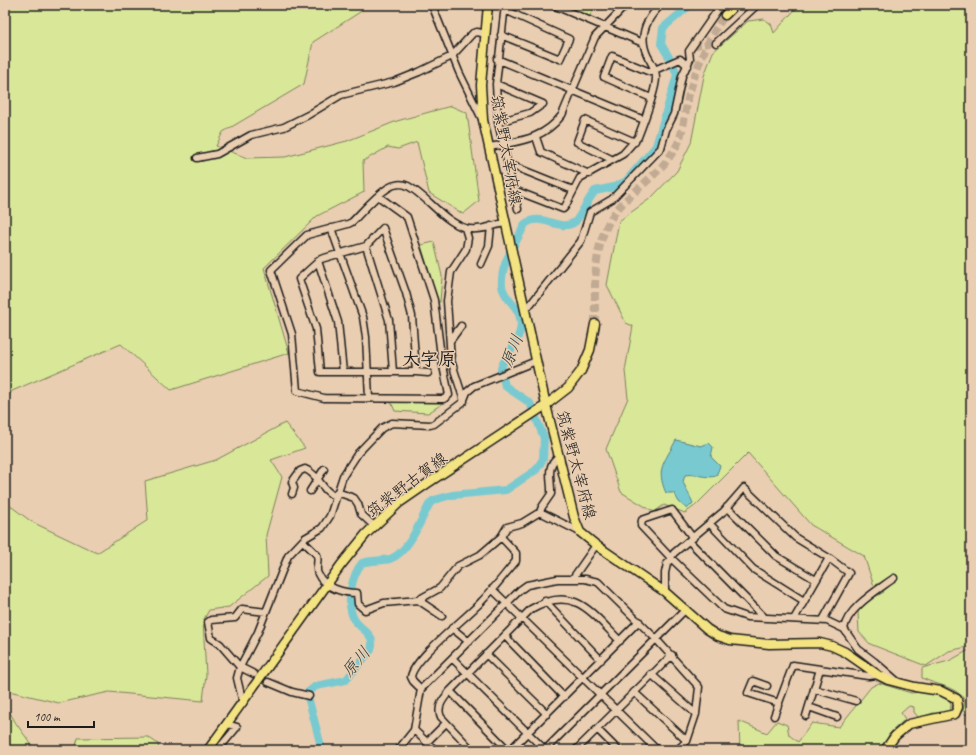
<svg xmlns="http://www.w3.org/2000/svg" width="976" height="755" font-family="Caveat,'Klee One',sans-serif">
	<rect width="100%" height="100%" fill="#eaceb1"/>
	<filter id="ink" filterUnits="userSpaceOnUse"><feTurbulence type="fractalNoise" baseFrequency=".025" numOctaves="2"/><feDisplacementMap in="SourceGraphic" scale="8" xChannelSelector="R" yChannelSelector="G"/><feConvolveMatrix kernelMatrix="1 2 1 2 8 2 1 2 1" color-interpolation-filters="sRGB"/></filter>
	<g filter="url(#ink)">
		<!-- green -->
		<path fill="#d9e799" stroke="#7a825a" d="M5,5H364L360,12L313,42L304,84L223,132L216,146L247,158L285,157L347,141L397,121L451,106L467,113L479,201L463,214L429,193L417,142L398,149L388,147L363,161L364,192L317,216L264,268L289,353L171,390L121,344L12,391L5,401Z
			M562,5H595L589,18L563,7Z
			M799,5H971V646L949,651L926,666L870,644L859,632L858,612L869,600L884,592L879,583L874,586L864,556L811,525L748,453L696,505L685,513L664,505L654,512L621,492L606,449L628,398L625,371L633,326L626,323L607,285L619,221L651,198L677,171L691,143L704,76L713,52L748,21L764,19L771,24L774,33Z
			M434,242L442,276L440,302H438L421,245Z
			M391,402H445L428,413L395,411Z
			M285,423L305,448L271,460L282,477L266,535L268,576L229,607L209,610L203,621L206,675L203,701L109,692L59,703L5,690V502L32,522L97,553L148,520L145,481L216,460Z
			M971,649V709L966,715L963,712L965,700C954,685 938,686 922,678V668L949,661Z
			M879,683L911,693L930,691L950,699L951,706L948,713H933L919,718L914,712V707L909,706L901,713L905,719L889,734L884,750H740L739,721L767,733L777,721L787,725L789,735L798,742L812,723L839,727L871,687Z
			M10,713C17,727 27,737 35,750H5V713Z
			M148,737L158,744L159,750H75L78,738Z"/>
		<!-- water -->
		<path fill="#79cad0" stroke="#548488" d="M676,440L701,446L709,443L713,447L711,457L720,466L716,476C706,479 696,473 685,475L683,482L693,503L687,509L679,502L674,493H666C655,468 665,462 676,440Z"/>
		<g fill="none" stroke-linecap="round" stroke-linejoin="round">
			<!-- river -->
			<path stroke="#79cad0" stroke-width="8" d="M322,750L307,693L316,686L346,680L371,650C377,632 358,630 353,617C346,601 352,575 362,563C371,560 381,561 390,559C409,553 421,519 430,503L434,500L452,495L506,490L536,470L543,459L544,438L530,403L505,386L501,369L502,365C513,346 530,327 515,307C510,301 503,294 502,286C500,263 516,244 525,224C542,211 559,233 575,222C580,217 588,199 595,191L614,187L626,181L656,146L677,75L672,62L661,44L663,28L690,5"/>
			<!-- minor-tunnel -->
			<path stroke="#c1aa93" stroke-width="6" stroke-dasharray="6 3" stroke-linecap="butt" d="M695,46L716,43"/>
			<!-- major-tunnel -->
			<path stroke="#c1aa93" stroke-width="8" stroke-dasharray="8 4" stroke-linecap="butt" d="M595,324C595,279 591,232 627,199C645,182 667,166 678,143C684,128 685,113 688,98C696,68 707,40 725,15"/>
			<defs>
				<path id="minor" d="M432,5L459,72L482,119
					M505,5L496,84L498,122L518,209
					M553,5L643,43
					M610,5L621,10
					M501,35L560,59L569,39L505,10
					M716,43L757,5
					M497,59L644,120
					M496,84L543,104L530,113L498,122
					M651,98L604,77L612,56L650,72L680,59L688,66
					M536,137L541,152L589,174
					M490,147C519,141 543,140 562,115L595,37L626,5
					M197,158L217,154L251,135L284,127L308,115L341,95L394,82L419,72L452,56L473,33L477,32L486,34
					M613,160L577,142L585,120L635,142
					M508,164L573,190
					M514,190L563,209L565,207L580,178L623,154L638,137C643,124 656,90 656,78C656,70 652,64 648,57C638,37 645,20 661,5
					M378,196L407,217L408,220L434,300L441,356L449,395L444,399L324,398L297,391L292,334L271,270L307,235L348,224L352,222C363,211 374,197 388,188C394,184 402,183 408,186C427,196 443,221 465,228C478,232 493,225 505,223
					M331,228L363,317L366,337L369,398
					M383,228L406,293L412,316L416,372H320L316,329L299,279L321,259L366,246Z
					M366,246L389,320L393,372
					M318,261L338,322L343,372
					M481,264L489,246L491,226
					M525,311L581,241L590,212L612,199L661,148L666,130L674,114L682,76L690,59L689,51L721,5
					M450,341L461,326
					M416,372L428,373
					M464,401L451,360L447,301L451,272L466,249L468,238L465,228
					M310,491L324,469
					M337,492L354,498L358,504L361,514L374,526
					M292,494L294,488L292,482L300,471L305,469C319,474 322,492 335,496
					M727,507L776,556L816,580
					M540,512L542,507L551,494C552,482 545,466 558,457
					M710,524L753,569L804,601
					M693,538L672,510L642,520L641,526L671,558L724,609L747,617L827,621L844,629
					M303,541L317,555C319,561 315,569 318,574C324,588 344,593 357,593L358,604L365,610L384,603L418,600L440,588L458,566L480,555L501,537L507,527L522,523L540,512L580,532
					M689,541L765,618
					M573,578L596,545
					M894,578C878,590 847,608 844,629L858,649L875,662L898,682
					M492,589L657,750
					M665,592V573L667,564L674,553L724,511L744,488L796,538L829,558L794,619
					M418,600L442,616
					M545,601L601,660
					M823,620L849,573L829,558
					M452,628L469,642
					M505,636L564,697
					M486,654L547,714
					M452,658L545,750
					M254,674L240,667L258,632L288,556L305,538L322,528L330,516L343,476L358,453L382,428L392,423L430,425L434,424L463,402L467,392L474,386L536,361
					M651,674L696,714
					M268,682L292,692L309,696
					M767,686L753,681L748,693L779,703
					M421,689L413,681L411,677C413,659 466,618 480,603C493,590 504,575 516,561V553L501,537
					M814,689L856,701
					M450,691L508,750
					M634,692L687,741
					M243,703L237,678L240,667L220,644L211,638L208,622L211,620L235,618L242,609L266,612
					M809,707L837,717
					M774,716L793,665L820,669
					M806,716L820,669L868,676L878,675
					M597,729L618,750
					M414,730L435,750
					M427,742L446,723
					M221,750V746L237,727L227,724
					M398,750L414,730L421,689L520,590L527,585L557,579H585L598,582L656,639L699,687L696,714L687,741L677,750
					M472,750L441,717C436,707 444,698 450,691L531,609C574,584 591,612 620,641
					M510,750L639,621
					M545,750L686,609
					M576,750L672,655"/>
				<path id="major" d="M488,5L481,85L483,120L546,405L574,517L580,532L596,545L665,592L707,629L718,636L730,640L769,644L820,643L832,646L845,652L878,675L888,680L915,687L941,691L957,699L958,707L955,714L909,724L895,736L885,750
					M725,15L735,5
					M208,750L341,565L366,534L399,503L428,483L546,405L568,388L581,371L590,350L595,324"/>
			</defs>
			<!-- minor casing -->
			<use href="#minor" stroke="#1c1c1c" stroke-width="9"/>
			<!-- major casing -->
			<use href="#major" stroke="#1c1c1c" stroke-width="11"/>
			<!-- minor -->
			<use href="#minor" stroke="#eaceb1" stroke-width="6"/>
			<!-- major -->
			<use href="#major" stroke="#f4e382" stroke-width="8"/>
		</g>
	</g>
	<g text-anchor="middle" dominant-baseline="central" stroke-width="3" stroke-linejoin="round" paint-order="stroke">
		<!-- street labels -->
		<g font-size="16" fill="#1c1c1c" stroke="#eaceb1">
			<text transform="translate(506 150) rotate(80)">筑紫野太宰府線</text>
			<text transform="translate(576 465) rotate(75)">筑紫野太宰府線</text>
			<text transform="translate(407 485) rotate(-37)">筑紫野古賀線</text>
		</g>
		<!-- water labels -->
		<g font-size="17" font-style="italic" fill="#2f3f40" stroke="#eaceb1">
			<text transform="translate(512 351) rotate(-68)">原川</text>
			<text transform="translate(356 662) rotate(-50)">原川</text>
		</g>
		<!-- quarter labels -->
		<g font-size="18" font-weight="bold" fill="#1c1c1c" stroke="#eaceb1">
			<text x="429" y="359">大字原</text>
		</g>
	</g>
	<!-- margin -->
	<rect width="976" height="755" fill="none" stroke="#eaceb1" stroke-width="20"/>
	<rect x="10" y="10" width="956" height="735" fill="none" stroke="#1c1c1c" stroke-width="1.5" filter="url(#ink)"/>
	<!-- scale -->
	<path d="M28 721v6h66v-6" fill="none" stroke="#1c1c1c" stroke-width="2"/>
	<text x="34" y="721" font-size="12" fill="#1c1c1c" stroke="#eaceb1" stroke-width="3" paint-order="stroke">100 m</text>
</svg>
